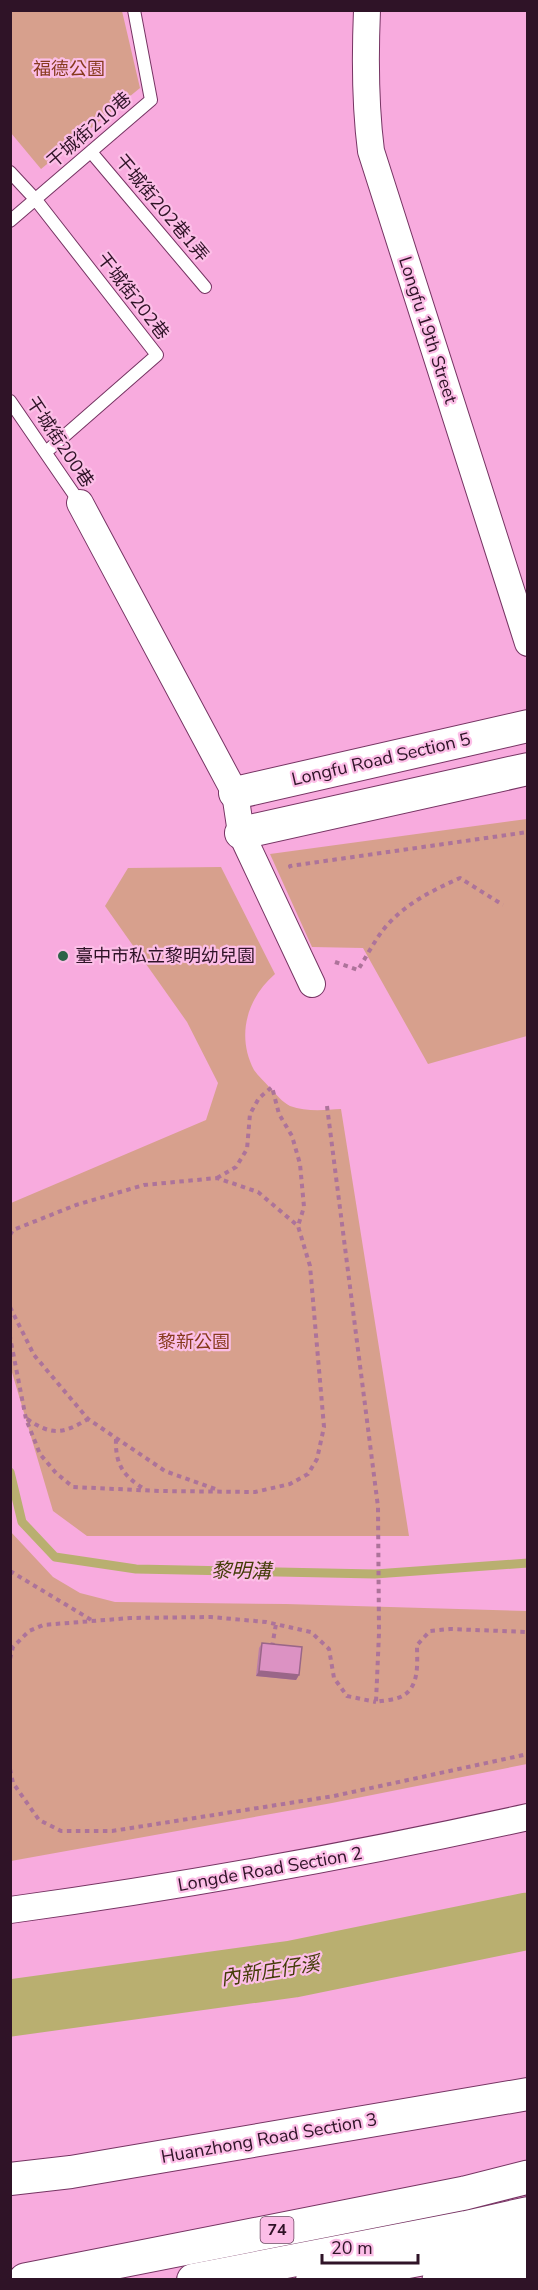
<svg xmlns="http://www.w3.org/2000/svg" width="538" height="2290" font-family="'Nunito Sans','Noto Sans TC',sans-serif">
	<rect width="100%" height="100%" fill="#f8abde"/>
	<!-- green -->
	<path fill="#d7a08d" d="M10,11H122L140,88L41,169L11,133Z
		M527,819V1036L428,1064L363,948L312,947L270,854Z
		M221,867L275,974C247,998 236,1036 254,1070C258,1076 265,1082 270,1088C276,1094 282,1102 290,1106C306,1112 325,1110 341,1109L409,1536H87L53,1511L11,1369V1203L206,1120L218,1083L187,1022L105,906L128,868Z
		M10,1531L53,1577L80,1593L115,1602L286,1604L527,1611V1764L332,1803L11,1861Z"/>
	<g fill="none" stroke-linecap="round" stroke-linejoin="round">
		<!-- stream -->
		<path stroke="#b9af70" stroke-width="9" d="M10,1472L22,1522L55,1557L136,1569L375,1574L528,1563"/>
		<!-- river -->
		<path stroke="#b9af70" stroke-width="57" d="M10,2008L293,1969L528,1921"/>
		<defs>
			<path id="service" d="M91,152L205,287
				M10,172L36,200L157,355L46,452
				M10,221L151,100L134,10
				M10,401L80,503"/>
			<path id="minor" d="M367,10C365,57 365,104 371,151L528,643
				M80,503L235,793L241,833L312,984
				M10,1910C184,1886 356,1855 528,1817"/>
			<path id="tertiary" d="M235,793L528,726
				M241,833L528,769
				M10,2179L71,2172L528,2094
				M193,2280L466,2227L528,2213
				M312,2280L472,2250L528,2236"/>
			<path id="trunk" d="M25,2280L465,2193L528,2177
				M439,2280L528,2262"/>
		</defs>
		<!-- service casing -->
		<use href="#service" stroke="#763463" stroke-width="14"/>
		<!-- minor casing -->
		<use href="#minor" stroke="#763463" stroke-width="28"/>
		<!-- tertiary casing -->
		<use href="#tertiary" stroke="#763463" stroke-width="34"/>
		<!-- trunk casing -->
		<use href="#trunk" stroke="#763463" stroke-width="35"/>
		<!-- path -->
		<path stroke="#ad739a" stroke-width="4" stroke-dasharray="4.5 4.5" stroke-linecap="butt" d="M291,868L290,866L528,832
			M335,962L358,970C366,957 374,942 383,930C403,905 431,891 460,878L503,905
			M327,1106L378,1507L379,1633L376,1702C385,1700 397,1700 404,1695C420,1685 417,1661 417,1645L430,1631L450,1629L528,1632
			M217,1178L236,1167L247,1149L250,1114L259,1098L272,1087L279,1114L292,1136L300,1164L304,1207L298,1226
			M10,1235L13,1230L76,1205L144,1185L217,1178L258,1192L298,1226L310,1266L324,1427L317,1459L308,1474L290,1484L255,1492L159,1491L73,1487L56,1473L40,1454L26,1419L10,1337
			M10,1307L34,1355L88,1419L165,1471L218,1490
			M27,1419C52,1436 63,1434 88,1419
			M116,1439C115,1465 124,1477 146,1490
			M10,1571L93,1621
			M272,1647L276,1624
			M10,1659L13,1647L29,1631L43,1625L130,1618L211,1617L266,1622L311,1632L329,1649L334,1678L347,1696L376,1702
			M10,1769L13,1783L39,1820L61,1831H112L334,1796L528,1754"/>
		<!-- service -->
		<use href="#service" stroke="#fff" stroke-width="12"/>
		<!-- minor -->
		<use href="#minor" stroke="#fff" stroke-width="26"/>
		<!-- tertiary -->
		<use href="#tertiary" stroke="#fff" stroke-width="32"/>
		<!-- trunk -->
		<use href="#trunk" stroke="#fff" stroke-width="33"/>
	</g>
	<!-- wall -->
	<path fill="#bd7ea8" d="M262,1643L299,1675L296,1680L256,1676L259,1648Z"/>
	<!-- shaded-wall -->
	<path fill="#9a6688" d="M259,1671L299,1675L296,1680L256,1676Z"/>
	<!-- building -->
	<path fill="#dc92c3" stroke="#9a6688" stroke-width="1.5" d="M262,1643L302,1647L299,1675L259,1671Z"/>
	<!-- markers -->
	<circle fill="#2d6348" stroke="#fcbee7" stroke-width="2" cx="63" cy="956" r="6"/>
	<g text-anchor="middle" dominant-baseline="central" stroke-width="4.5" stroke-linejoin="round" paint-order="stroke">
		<!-- shield labels -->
		<rect fill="#fcbee7" stroke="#6c4661" stroke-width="1.5" x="260.5" y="2217" width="33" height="26" rx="4.5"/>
		<g font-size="16" font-weight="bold" fill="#2f1327">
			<text x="277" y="2230">74</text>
		</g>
		<!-- park labels -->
		<g font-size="18" fill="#863a1d" stroke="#fcbee7">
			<text x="69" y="69">福德公園</text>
			<text x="194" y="1342">黎新公園</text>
		</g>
		<!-- street labels -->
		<g font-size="18" fill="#2f1327" stroke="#fcbee7">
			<text transform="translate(89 130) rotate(-41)">干城街210巷</text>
			<text transform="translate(162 208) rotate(50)">干城街202巷1弄</text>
			<text transform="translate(133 296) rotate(52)">干城街202巷</text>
			<text transform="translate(428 330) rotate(72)">Longfu 19th Street</text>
			<text transform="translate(60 442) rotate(56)">干城街200巷</text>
			<text transform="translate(381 759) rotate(-13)">Longfu Road Section 5</text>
			<text transform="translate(270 1869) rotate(-10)">Longde Road Section 2</text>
			<text transform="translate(269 2138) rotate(-10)">Huanzhong Road Section 3</text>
		</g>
		<!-- poi labels -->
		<g font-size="18" fill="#2f1327" stroke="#fcbee7" text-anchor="start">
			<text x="75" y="956">臺中市私立黎明幼兒園</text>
		</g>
		<!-- water labels -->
		<g font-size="20" font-style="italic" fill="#443c08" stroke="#fcbee7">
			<text transform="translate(241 1571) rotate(1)">黎明溝</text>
			<text transform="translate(270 1971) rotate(-9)">內新庄仔溪</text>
		</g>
	</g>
	<!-- border -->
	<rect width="538" height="2290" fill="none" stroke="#2f1327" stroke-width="24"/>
	<!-- scale -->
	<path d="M322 2254v9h96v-9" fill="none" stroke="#2f1327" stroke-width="3"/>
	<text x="331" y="2254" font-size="18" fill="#2f1327" stroke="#fcbee7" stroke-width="4.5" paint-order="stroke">20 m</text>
</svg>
